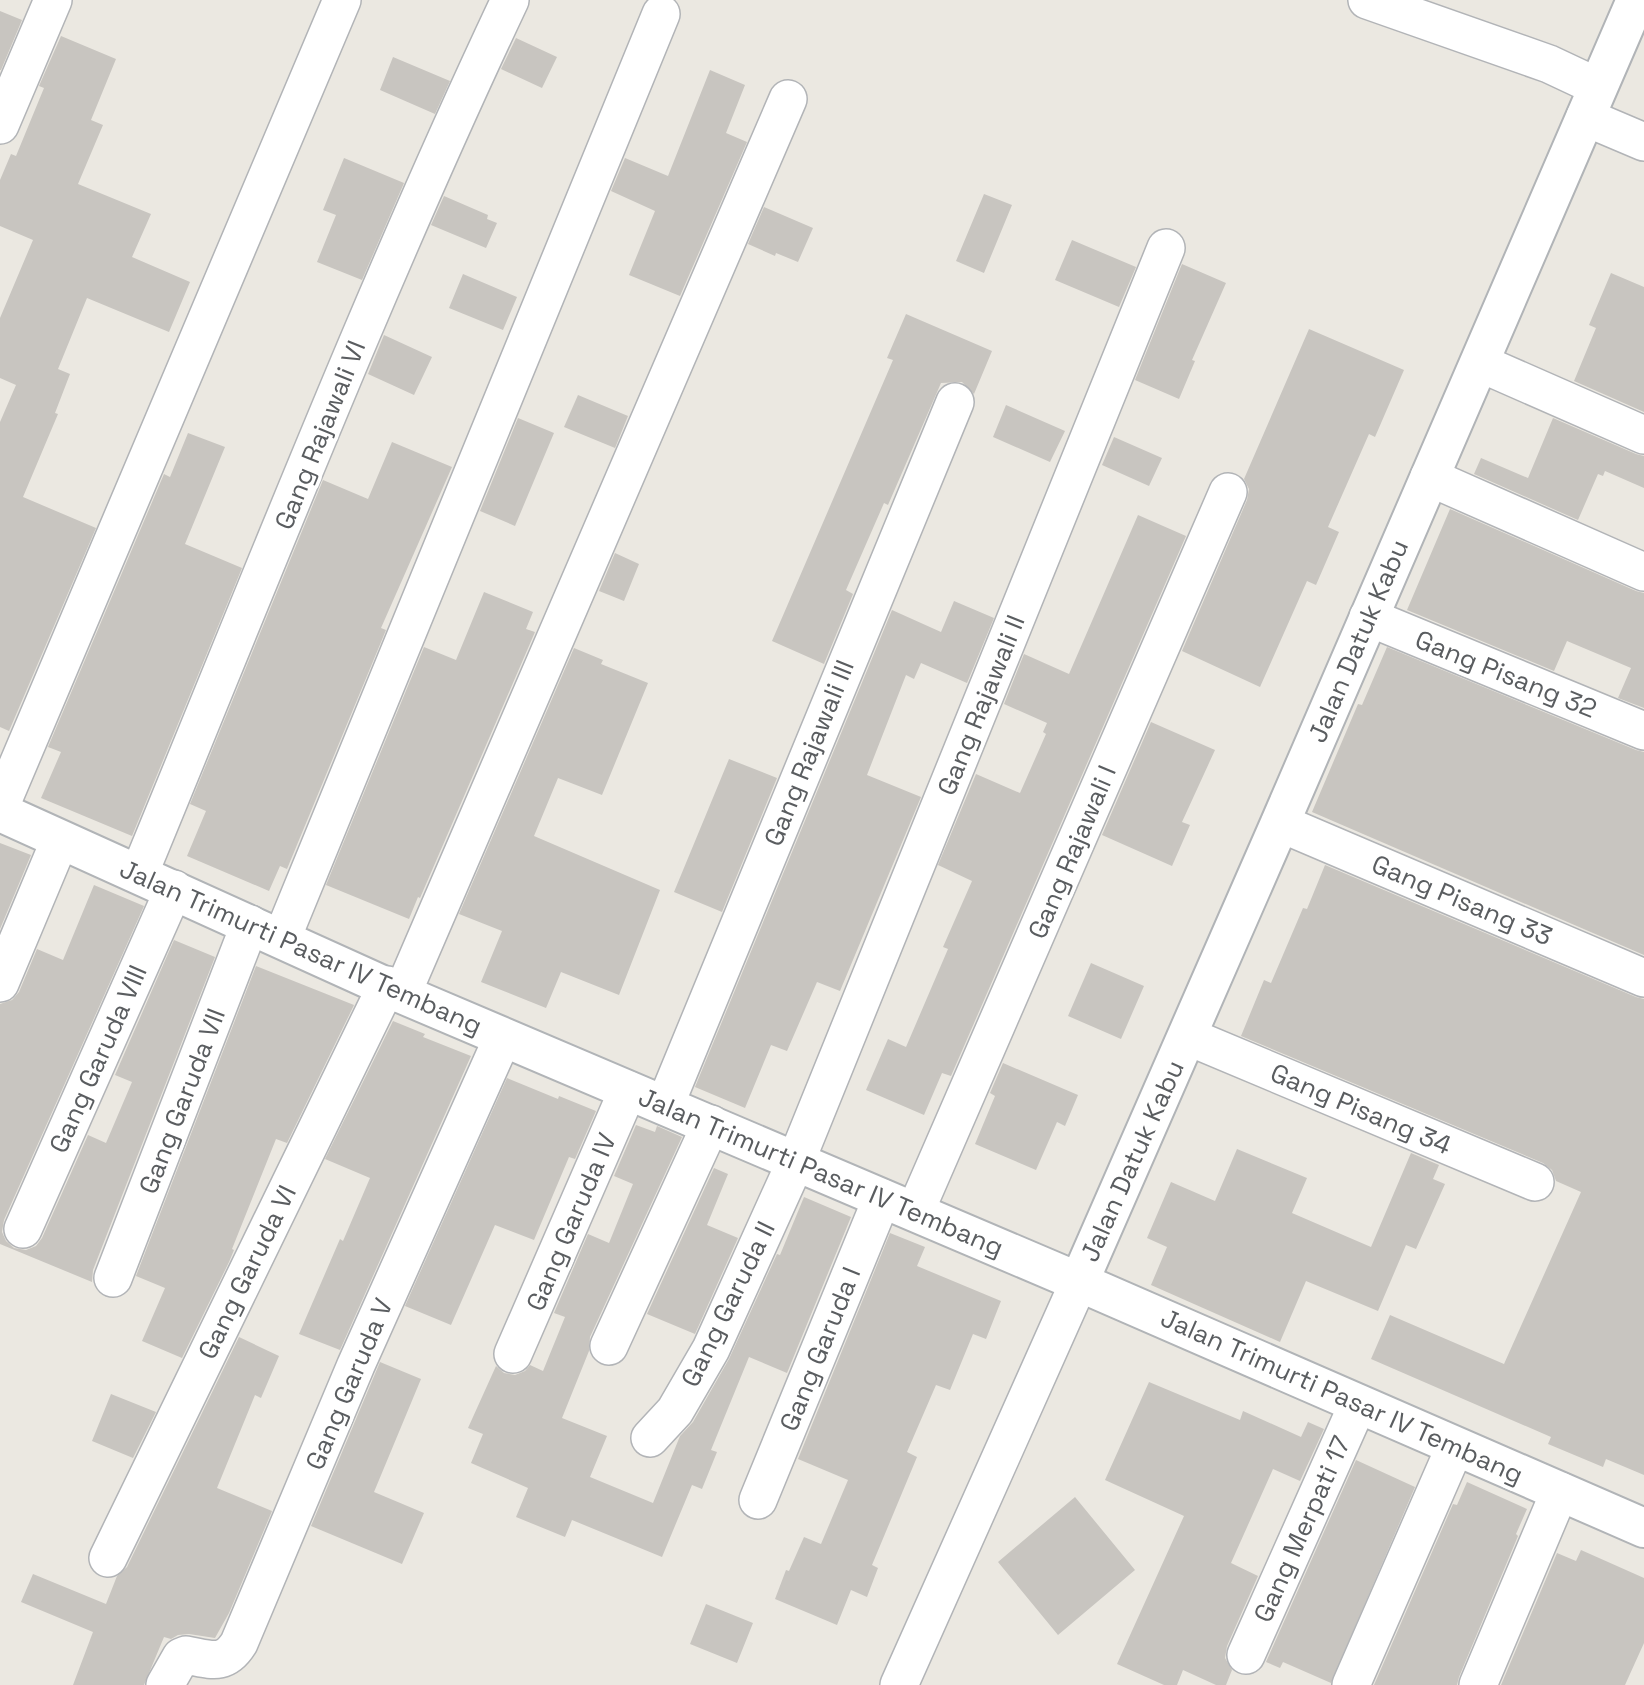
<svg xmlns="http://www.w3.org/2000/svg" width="1644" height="1685" font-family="'Space Grotesk',sans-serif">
	<rect width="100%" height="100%" fill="#ebe8e1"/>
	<!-- building -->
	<path fill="#c8c5c0" d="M0,11L22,20L1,70H0Z
		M61,36L116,59L91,120L103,125L78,184L151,214L132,257L190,282L169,332L87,298L58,369L70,374L55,413L58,414L23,497L96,528L9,731L0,727V422L16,385L0,378V318L33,240L0,226V180L11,154L16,156L44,88L39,86Z
		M516,38L557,57L542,88L501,69Z
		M393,57L450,81L435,114L380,90Z
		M710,70L745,85L726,133L747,142L680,296L629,275L655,211L611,191L625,158L668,176Z
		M344,158L404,183L362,280L317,262L336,215L323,210Z
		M984,194L1012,205L984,273L956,261Z
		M444,196L488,215L487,219L497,223L486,248L431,225Z
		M764,207L813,228L798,262L776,253L775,256L748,244Z
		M1072,240L1136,267L1119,307L1055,280Z
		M1182,264L1226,283L1192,360L1195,361L1179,399L1135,380Z
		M1611,273L1644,287V412L1574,381L1596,328L1589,325Z
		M463,274L517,297L503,330L449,308Z
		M906,314L992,351L974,394L962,382L941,383L888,505L884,503L846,590L853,594L824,664L772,641L893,360L887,358Z
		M1309,329L1404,370L1375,437L1369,434L1328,527L1339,532L1316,585L1307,581L1260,687L1182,651L1247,500L1249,489L1244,479Z
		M384,335L432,357L414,395L368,374Z
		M578,395L628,416L615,448L564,427Z
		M1006,405L1065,431L1050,462L993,437Z
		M518,418L554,433L515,526L480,511Z
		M1553,418L1636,454L1644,456V488L1605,471L1603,476L1598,474L1578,520L1474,474L1481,458L1528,478Z
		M188,433L225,447L185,544L242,568L132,836L41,798L61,752L48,747L164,474L170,477Z
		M1114,437L1162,458L1149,486L1102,465Z
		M392,442L452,467L381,628L386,630L287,869L280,866L269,891L187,856L206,811L190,804L323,480L368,499Z
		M1450,509L1636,591L1644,593V708L1618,698L1631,668L1567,641L1554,671L1407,610Z
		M1138,515L1186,536L951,1076L942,1073L924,1115L866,1090L888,1039L906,1047L948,949L943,947L972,881L938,865L976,774L1020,793L1046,734L1043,732L1047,723L1004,704L1024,654L1069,674Z
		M615,553L639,564L624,601L599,591Z
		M484,592L533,612L526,629L535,632L420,898L418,897L409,919L326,885L424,647L456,660Z
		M954,601L994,618L967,683L921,663L914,679L906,675L867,775L921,797L840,991L817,982L787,1051L771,1045L745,1108L695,1087L892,610L941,632Z
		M1387,647L1636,750L1644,752V955L1312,812L1358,704L1362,705Z
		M574,648L603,660L601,664L648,683L602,795L558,778L534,836L660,890L619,995L561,972L546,1008L481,982L502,931L459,914Z
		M1151,722L1215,750L1182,822L1190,825L1172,866L1102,835Z
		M729,759L777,778L722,912L674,892Z
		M0,843L31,855L0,929Z
		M1325,865L1636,997L1644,999V1475L1606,1459L1603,1467L1548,1444L1551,1437L1371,1359L1390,1315L1504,1364L1581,1192L1556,1181L1552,1170L1543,1163L1241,1036L1264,980L1271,983L1303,908L1307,909Z
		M94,885L144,906L4,1220L2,1232L6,1241L14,1248L26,1250L36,1246L42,1238L88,1135L106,1143L132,1082L115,1075L174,940L215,957L93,1270L92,1282L0,1244V1004L12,1000L19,992L37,949L63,960Z
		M1091,963L1144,986L1121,1039L1068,1016Z
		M256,966L354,1005L287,1143L276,1139L232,1249L234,1250L229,1262L182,1358L142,1341L165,1288L136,1276Z
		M393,1021L425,1034L423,1037L471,1056L340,1350L299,1334L340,1239L343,1241L370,1178L325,1159Z
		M1003,1063L1078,1095L1065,1126L1057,1122L1036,1170L975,1144L995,1096L990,1093Z
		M507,1078L558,1099L559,1096L596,1111L575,1159L569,1157L534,1240L495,1225L451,1325L405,1306Z
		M636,1125L655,1132L657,1126L682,1137L590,1337L589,1351L562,1418L607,1436L590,1477L653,1503L680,1436L693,1422L729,1359L777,1254L780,1255L804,1197L851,1217L787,1373L749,1357L711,1450L717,1452L702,1489L692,1485L662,1557L572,1520L565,1537L516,1517L528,1488L471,1463L483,1434L468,1428L496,1366L504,1373L515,1375L525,1371L530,1365L543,1371L565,1317L554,1313L588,1234L609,1243L633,1184L614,1176Z
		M1237,1149L1307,1178L1292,1213L1371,1247L1411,1153L1439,1165L1433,1179L1445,1184L1416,1249L1406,1245L1378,1311L1306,1281L1280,1342L1151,1285L1167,1247L1147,1238L1171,1182L1215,1201Z
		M714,1168L728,1174L707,1225L738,1238L695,1334L647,1314Z
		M890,1233L925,1247L917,1266L1001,1301L986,1339L973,1334L950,1390L936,1385L907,1452L917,1457L872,1565L878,1568L867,1597L851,1590L837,1625L775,1599L786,1570L789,1571L804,1537L821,1544L848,1480L798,1459Z
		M239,1337L279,1356L261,1398L255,1395L217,1488L272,1511L229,1613L215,1638L189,1634L178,1635L171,1639L164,1637L144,1685H73L93,1632L21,1602L33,1574L106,1604L117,1576L127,1567Z
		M380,1362L421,1379L374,1492L424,1513L402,1564L311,1526Z
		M1149,1382L1240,1420L1243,1411L1301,1437L1308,1422L1324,1429L1300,1481L1273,1469L1231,1563L1258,1576L1227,1646L1225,1658L1232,1670L1226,1685H1216L1183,1670L1177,1685H1164L1117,1664L1184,1516L1105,1480Z
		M111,1394L156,1412L133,1458L92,1441Z
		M1356,1460L1415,1487L1331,1683L1283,1662L1280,1668L1266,1662Z
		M1467,1482L1527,1509L1516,1534L1518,1536L1459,1677L1457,1685H1374L1453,1504L1457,1505Z
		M1075,1497L1135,1570L1058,1635L998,1562Z
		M1581,1550L1644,1578V1643L1625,1685H1501L1557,1553L1576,1561Z
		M706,1604L753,1623L737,1663L690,1644Z"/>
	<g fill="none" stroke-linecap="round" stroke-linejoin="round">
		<defs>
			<path id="street" d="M1367,0L1549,64L1598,87
				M1585,117L1644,142
				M0,125L53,0
				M1480,363L1644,435
				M1429,477L1644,572
				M1368,617L1644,731
				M0,807L342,0
				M1280,823L1644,978
				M139,874C260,581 375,286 510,0
				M282,938L661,14
				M0,983L60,840
				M402,994L788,99
				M1187,1036L1535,1182
				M665,1105L955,402
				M915,1212L1228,492
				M23,1229L174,889
				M113,1278L250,924
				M609,1346L711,1124
				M513,1354L628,1090
				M650,1438L675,1411L711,1349L796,1161L1166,248
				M758,1500L882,1198
				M108,1558L387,985
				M1246,1655L1358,1404
				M165,1685L181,1657L186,1655C210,1659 224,1667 239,1643L356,1365L503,1037
				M899,1685L1079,1282
				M1351,1685L1455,1447
				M1478,1685L1560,1491"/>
			<path id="secondary" d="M0,812L402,994L1079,1282L1644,1528
				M1079,1282L1280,823L1636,0"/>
		</defs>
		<!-- street casing -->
		<use href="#street" stroke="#b2b4b7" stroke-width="40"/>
		<!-- secondary casing -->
		<use href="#secondary" stroke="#b1b4b7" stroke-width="42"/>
		<!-- street -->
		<use href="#street" stroke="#fff" stroke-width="37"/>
		<!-- secondary -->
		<use href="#secondary" stroke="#fff" stroke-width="38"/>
	</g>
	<g text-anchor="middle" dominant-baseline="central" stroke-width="7" stroke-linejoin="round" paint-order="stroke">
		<!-- street labels -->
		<g font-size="26" fill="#5a5d60" stroke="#fff">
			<text transform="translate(320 435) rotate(-68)">Gang Rajawali VI</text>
			<text transform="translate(1358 641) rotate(-67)">Jalan Datuk Kabu</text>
			<text transform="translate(1506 674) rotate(22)">Gang Pisang 32</text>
			<text transform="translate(981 705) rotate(-68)">Gang Rajawali II</text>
			<text transform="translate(809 753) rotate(-68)">Gang Rajawali III</text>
			<text transform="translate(1072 852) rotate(-67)">Gang Rajawali I</text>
			<text transform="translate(1462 900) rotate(23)">Gang Pisang 33</text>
			<text transform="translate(301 947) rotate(24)">Jalan Trimurti Pasar IV Tembang</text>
			<text transform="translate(98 1059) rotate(-66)">Gang Garuda VIII</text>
			<text transform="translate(182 1101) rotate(-69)">Gang Garuda VII</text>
			<text transform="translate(1361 1109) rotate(23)">Gang Pisang 34</text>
			<text transform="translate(1132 1161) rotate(-66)">Jalan Datuk Kabu</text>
			<text transform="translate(821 1172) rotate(23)">Jalan Trimurti Pasar IV Tembang</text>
			<text transform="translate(571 1222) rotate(-67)">Gang Garuda IV</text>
			<text transform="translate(247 1272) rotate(-64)">Gang Garuda VI</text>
			<text transform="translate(728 1304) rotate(-64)">Gang Garuda II</text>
			<text transform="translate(820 1349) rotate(-68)">Gang Garuda I</text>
			<text transform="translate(349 1384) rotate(-67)">Gang Garuda V</text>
			<text transform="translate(1342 1396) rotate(24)">Jalan Trimurti Pasar IV Tembang</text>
			<text transform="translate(1302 1529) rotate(-66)">Gang Merpati 17</text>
		</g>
	</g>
</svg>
